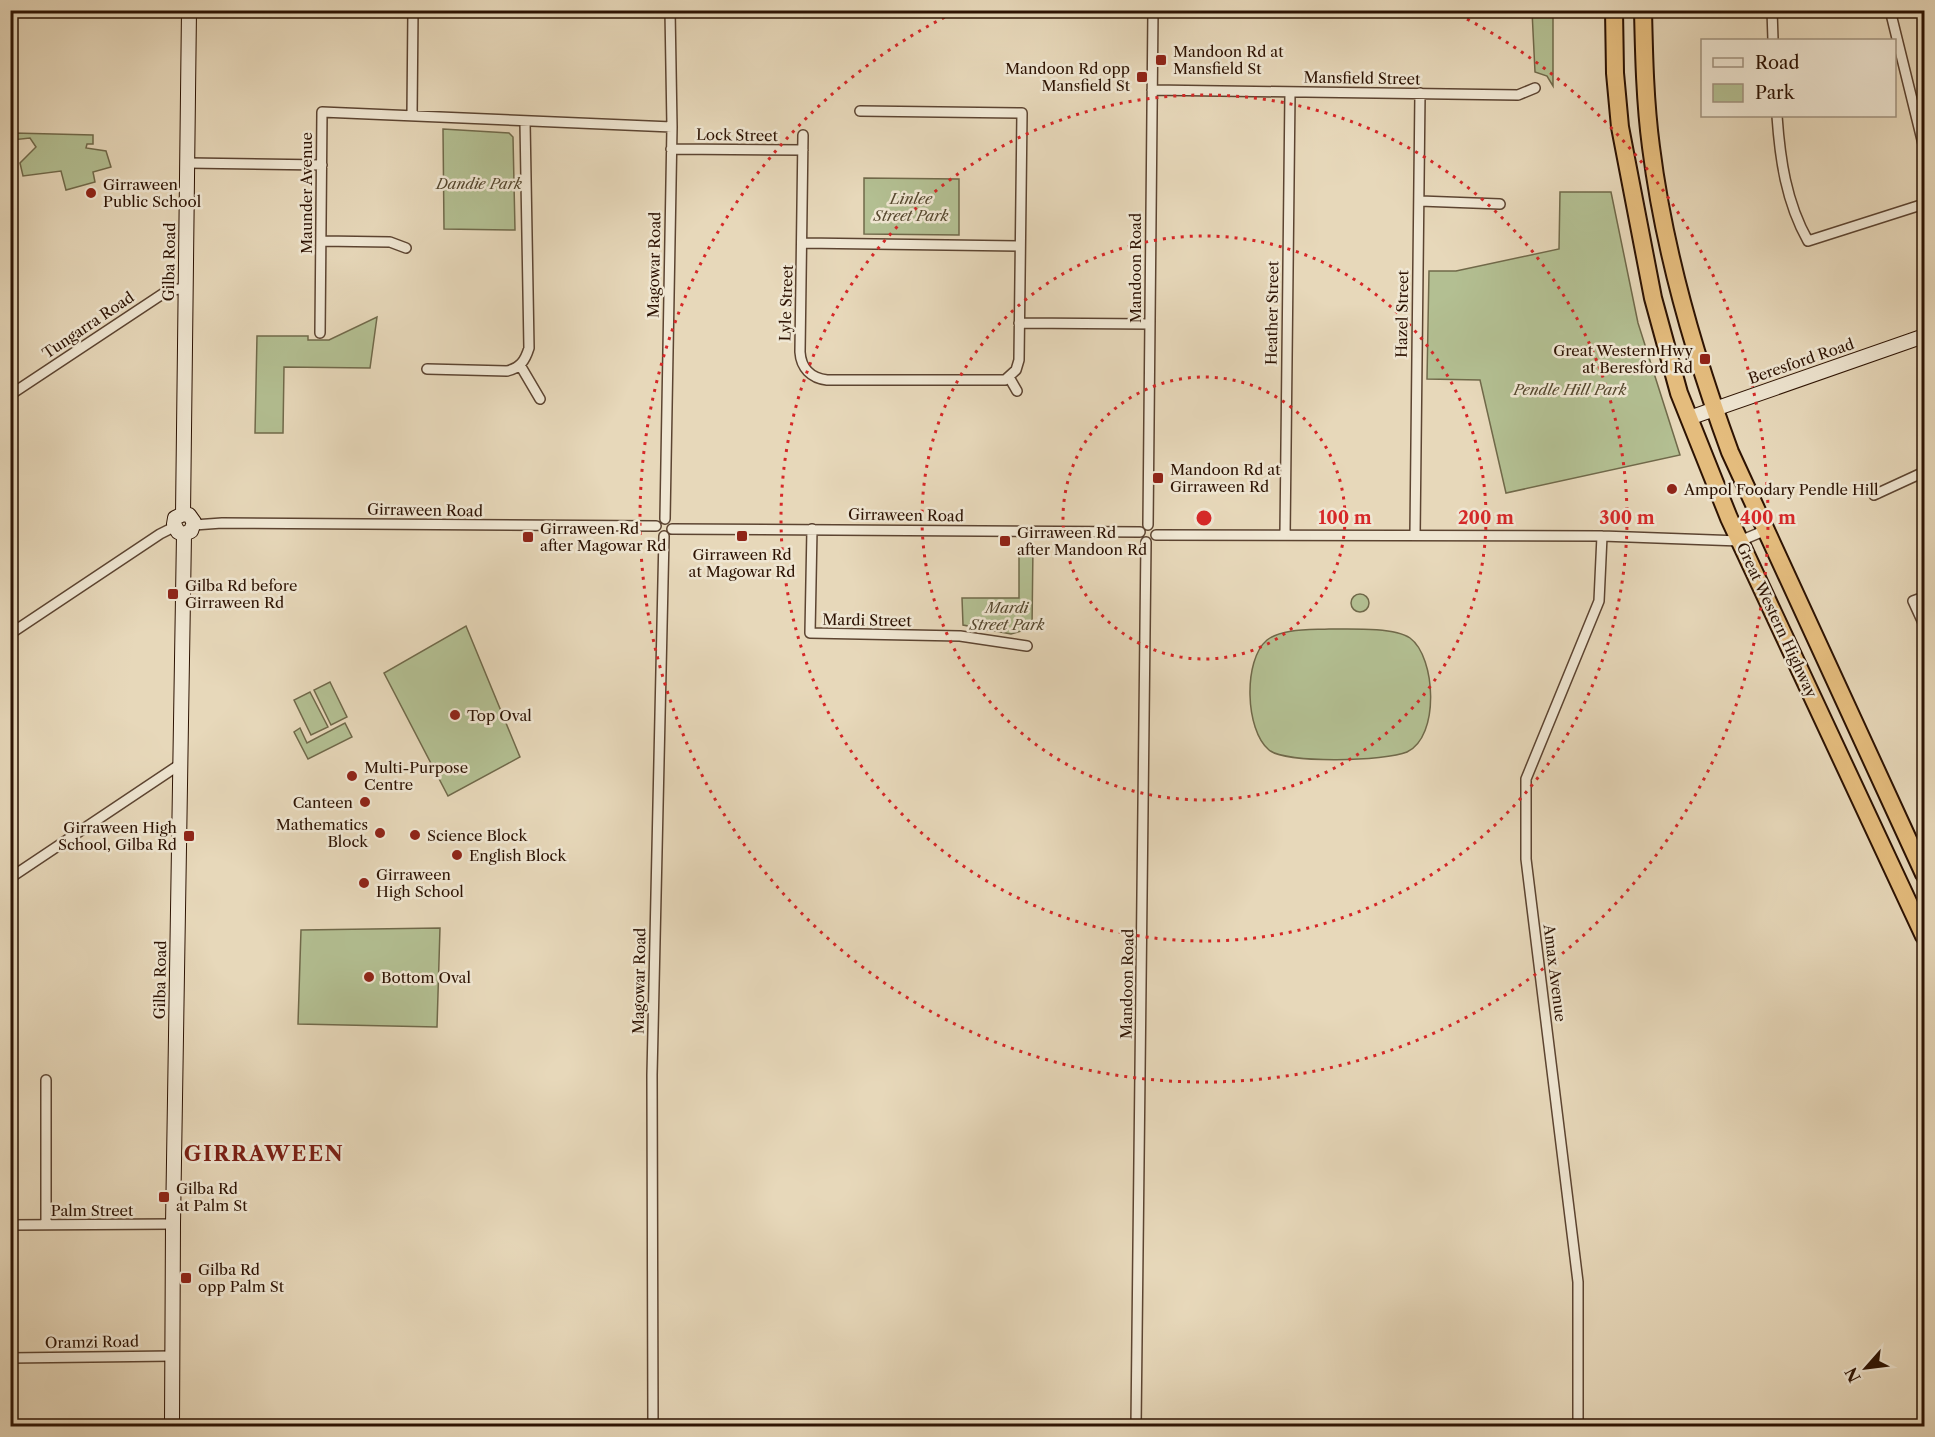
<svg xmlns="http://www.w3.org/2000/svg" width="1935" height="1437" font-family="'Libre Caslon Text',serif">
	<rect width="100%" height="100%" fill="#e7d8ba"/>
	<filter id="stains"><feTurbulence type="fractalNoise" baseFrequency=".00333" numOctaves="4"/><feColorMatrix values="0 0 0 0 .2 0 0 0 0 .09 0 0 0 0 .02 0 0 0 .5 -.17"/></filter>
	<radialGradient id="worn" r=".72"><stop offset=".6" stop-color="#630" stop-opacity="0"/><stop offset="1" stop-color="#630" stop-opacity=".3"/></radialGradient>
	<!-- green -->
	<path fill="#b3bf92" stroke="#70694a" stroke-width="1.5" d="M1532,11H1553V86L1547,76L1535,72Z
		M443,129L509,133L513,137L515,230L444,229Z
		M13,133L93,135V144H87L86,148L106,151L111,167L93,172L95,182L66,190L61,171L23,176L20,163L36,147L30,138L12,140Z
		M864,178L959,179V235L864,234Z
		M1560,192H1611L1638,323L1680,455L1506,493L1480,380L1427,379L1429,271H1456L1559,249Z
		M377,317L370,368L284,367L283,433H255L257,336H308V340H329Z
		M1019,546H1033L1032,628L1011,634L963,625L962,598H1019Z
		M1351 603a9 9 0 1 1 18 0a9 9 0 1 1-18 0Z
		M466,626L520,757L448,796L384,673Z
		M1329,629C1349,629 1394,627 1410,638C1436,657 1440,737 1407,752C1386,761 1286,764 1269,750C1245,730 1243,660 1267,640C1282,628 1311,630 1329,629Z
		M330,682L347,717L331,725L314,690Z
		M310,692L328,727L311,735L294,700Z
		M345,723L352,737L308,759L294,732L300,728L307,743Z
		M440,928L437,1027L298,1024L301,930Z"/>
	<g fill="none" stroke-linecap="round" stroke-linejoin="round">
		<defs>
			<path id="street" d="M1772,10L1773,40
				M1890,10L1924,148
				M1152,90L1518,95L1535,88
				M412,115L413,10
				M1777,116C1780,159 1786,202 1808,241L1924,204
				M803,135L800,352C801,368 811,378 827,380H1005L1016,370L1019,360L1022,113L860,111
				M671,149L803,150
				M188,163L322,165
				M1420,201L1500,204
				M321,241L390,242L406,248
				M803,243L1020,246
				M1019,323L1150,324
				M320,333L322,112L672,127
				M520,365L540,399
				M427,369L507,371C520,368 525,361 529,348L525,122
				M1009,377L1017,391
				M10,395L167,291L185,288
				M1874,495L1924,472
				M665,519L672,127L670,10
				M194,525L222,523L656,526
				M1148,525L1153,10
				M672,529L1140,532
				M812,529L810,633L960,636L1027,646
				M1156,535L1602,536L1740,541L1766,530
				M1285,535L1290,92
				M1415,535L1420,93
				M1924,597L1913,601L1924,625
				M10,634L160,534L174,527
				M10,878L179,765
				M10,1225L173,1224
				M46,1225V1080
				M10,1358L173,1356
				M653,1426L652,1075L664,536
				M1136,1426L1146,542
				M1578,1426V1282L1526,859V779L1599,601L1602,536"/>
			<path id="secondary" d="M1689,418L1924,336
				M183,514L189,10
				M183,514L189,515L194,522L191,531L184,534
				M183,514L175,518L174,524L178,532L184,534
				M172,1426L173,1224L184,534"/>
			<path id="highway" d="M1614,10L1615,73L1620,127L1653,298L1679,393L1729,518L1924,936
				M1643,10C1644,56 1645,102 1651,147C1664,251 1694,354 1730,452L1924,874"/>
		</defs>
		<!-- street casing -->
		<use href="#street" stroke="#5c4431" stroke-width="12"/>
		<!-- secondary casing -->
		<use href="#secondary" stroke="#2d1303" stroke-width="16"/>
		<!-- highway casing -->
		<use href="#highway" stroke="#2d1303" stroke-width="20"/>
		<!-- street -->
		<use href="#street" stroke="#efe6d2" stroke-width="9"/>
		<!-- secondary -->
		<use href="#secondary" stroke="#efe6d2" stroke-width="14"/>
		<!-- highway -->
		<use href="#highway" stroke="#e4bc7d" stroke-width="16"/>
	</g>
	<!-- distance rings -->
	<g fill="none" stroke="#d62828" stroke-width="3" stroke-dasharray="3 6">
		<circle cx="1204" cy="518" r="141"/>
		<circle cx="1204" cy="518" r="282"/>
		<circle cx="1204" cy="518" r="423"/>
		<path d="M1451 11A564 564 0 1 1 957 11"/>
	</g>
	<!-- markers -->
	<g fill="#8f2418" stroke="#efe6d2" stroke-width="2">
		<rect x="1155" y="54" width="12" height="12" rx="3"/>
		<rect x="1136" y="71" width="12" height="12" rx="3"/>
		<circle cx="91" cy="193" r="6"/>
		<rect x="1699" y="353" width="12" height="12" rx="3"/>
		<rect x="1152" y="472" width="12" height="12" rx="3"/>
		<circle cx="1672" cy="489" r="6"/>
		<rect x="736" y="530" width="12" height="12" rx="3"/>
		<rect x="522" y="531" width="12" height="12" rx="3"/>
		<rect x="999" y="535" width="12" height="12" rx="3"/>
		<rect x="167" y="588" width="12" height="12" rx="3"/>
		<circle cx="455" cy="715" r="6"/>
		<circle cx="352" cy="776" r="6"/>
		<circle cx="365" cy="802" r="6"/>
		<circle cx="380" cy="833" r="6"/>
		<circle cx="415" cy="835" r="6"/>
		<rect x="183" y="830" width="12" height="12" rx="3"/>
		<circle cx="457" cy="855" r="6"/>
		<circle cx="364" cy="883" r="6"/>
		<circle cx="369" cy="977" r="6"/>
		<rect x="158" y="1191" width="12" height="12" rx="3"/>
		<rect x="180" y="1272" width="12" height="12" rx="3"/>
	</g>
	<g text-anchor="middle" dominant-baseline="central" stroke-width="5" stroke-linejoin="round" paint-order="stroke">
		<!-- poi labels -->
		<g font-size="15" fill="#2d1303" stroke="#efe6d2" text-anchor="start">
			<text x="1173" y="51">Mandoon Rd at<tspan x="1173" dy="17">Mansfield St</tspan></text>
			<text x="1130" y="68" text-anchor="end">Mandoon Rd opp<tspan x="1130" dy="17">Mansfield St</tspan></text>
			<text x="103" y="184">Girraween<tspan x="103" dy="17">Public School</tspan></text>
			<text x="1693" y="350" text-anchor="end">Great Western Hwy<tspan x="1693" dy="17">at Beresford Rd</tspan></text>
			<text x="1170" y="469">Mandoon Rd at<tspan x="1170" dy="17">Girraween Rd</tspan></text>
			<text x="1684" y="489">Ampol Foodary Pendle Hill</text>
			<text x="540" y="528">Girraween Rd<tspan x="540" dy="17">after Magowar Rd</tspan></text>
			<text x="1017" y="532">Girraween Rd<tspan x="1017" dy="17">after Mandoon Rd</tspan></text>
			<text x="742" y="554" text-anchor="middle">Girraween Rd<tspan x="742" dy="17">at Magowar Rd</tspan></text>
			<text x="185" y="585">Gilba Rd before<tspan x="185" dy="17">Girraween Rd</tspan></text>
			<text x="467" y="715">Top Oval</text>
			<text x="364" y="767">Multi-Purpose<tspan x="364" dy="17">Centre</tspan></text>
			<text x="353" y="802" text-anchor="end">Canteen</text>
			<text x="368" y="824" text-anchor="end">Mathematics<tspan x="368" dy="17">Block</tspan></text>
			<text x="177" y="827" text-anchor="end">Girraween High<tspan x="177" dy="17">School, Gilba Rd</tspan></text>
			<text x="427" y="835">Science Block</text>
			<text x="469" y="855">English Block</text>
			<text x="376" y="874">Girraween<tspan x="376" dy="17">High School</tspan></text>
			<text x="381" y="977">Bottom Oval</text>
			<text x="176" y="1188">Gilba Rd<tspan x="176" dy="17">at Palm St</tspan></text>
			<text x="198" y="1269">Gilba Rd<tspan x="198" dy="17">opp Palm St</tspan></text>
		</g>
		<!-- street labels -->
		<g font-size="15" fill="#2d1303" stroke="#efe6d2">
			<text transform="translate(1362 78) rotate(1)">Mansfield Street</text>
			<text transform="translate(737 135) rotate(1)">Lock Street</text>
			<text transform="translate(306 193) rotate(-90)">Maunder Avenue</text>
			<text transform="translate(169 262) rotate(-89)">Gilba Road</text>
			<text transform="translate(654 265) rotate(-89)">Magowar Road</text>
			<text transform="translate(1135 268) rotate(-90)">Mandoon Road</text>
			<text transform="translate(786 303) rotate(-88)">Lyle Street</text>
			<text transform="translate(1272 313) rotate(-89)">Heather Street</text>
			<text transform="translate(1402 314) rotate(-89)">Hazel Street</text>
			<text transform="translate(88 325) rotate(-34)">Tungarra Road</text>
			<text transform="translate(1801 361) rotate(-19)">Beresford Road</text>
			<text transform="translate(425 510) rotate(1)">Girraween Road</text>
			<text transform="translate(906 515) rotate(1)">Girraween Road</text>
			<text transform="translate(867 620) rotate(1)">Mardi Street</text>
			<text transform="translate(1777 620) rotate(65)">Great Western Highway</text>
			<text transform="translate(1555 973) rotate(83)">Amax Avenue</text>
			<text transform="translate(160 980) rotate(-89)">Gilba Road</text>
			<text transform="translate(639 981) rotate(-89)">Magowar Road</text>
			<text transform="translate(1127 984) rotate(-89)">Mandoon Road</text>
			<text x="92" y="1210">Palm Street</text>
			<text transform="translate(92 1342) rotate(-1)">Oramzi Road</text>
		</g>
		<!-- park labels -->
		<g font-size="15" font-style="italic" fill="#55472e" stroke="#efe6d2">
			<text x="479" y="183">Dandie Park</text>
			<text x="911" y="198">Linlee<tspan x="911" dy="17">Street Park</tspan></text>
			<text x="1570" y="389">Pendle Hill Park</text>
			<text x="1007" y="607">Mardi<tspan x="1007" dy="17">Street Park</tspan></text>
		</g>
		<!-- district labels -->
		<g font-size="21" font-weight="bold" letter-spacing="1.5" fill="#7a1f14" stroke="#efe6d2">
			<text x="264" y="1153">GIRRAWEEN</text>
		</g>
	</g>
	<circle cx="1204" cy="518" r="9" fill="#d62828" stroke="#efe6d2" stroke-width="3"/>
	<g font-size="18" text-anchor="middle" font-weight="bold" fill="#d62828" stroke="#efe6d2" stroke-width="5" stroke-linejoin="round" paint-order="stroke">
		<text x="1345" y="524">100 m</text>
		<text x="1486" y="524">200 m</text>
		<text x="1627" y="524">300 m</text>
		<text x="1768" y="524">400 m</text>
	</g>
	<!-- margin -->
	<rect width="1935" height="1437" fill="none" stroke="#e7d8ba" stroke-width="36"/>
	<rect x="12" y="12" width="1911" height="1413" fill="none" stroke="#2d1303" stroke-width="3"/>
	<rect x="18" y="18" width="1899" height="1401" fill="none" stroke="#2d1303" stroke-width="1.5"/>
	<!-- legend -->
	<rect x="1701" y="39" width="195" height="78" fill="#efe6d2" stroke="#a1927f" stroke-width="1.5"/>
	<rect x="1713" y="58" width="30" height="9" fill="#efe6d2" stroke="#a1927f" stroke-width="1.5"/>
	<text x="1755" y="69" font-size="18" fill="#2d1303">Road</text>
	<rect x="1713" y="84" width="30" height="18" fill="#b3bf92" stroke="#a1927f" stroke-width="1.5"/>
	<text x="1755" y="99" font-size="18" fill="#2d1303">Park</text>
	<!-- north arrow -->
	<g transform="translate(1866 1368) rotate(242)" stroke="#efe6d2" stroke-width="4.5" paint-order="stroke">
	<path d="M0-4.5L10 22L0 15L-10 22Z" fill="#2d1303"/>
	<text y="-9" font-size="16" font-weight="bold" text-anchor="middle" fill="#2d1303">N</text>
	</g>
	<rect width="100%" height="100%" filter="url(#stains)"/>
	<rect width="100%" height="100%" fill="url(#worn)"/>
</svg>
